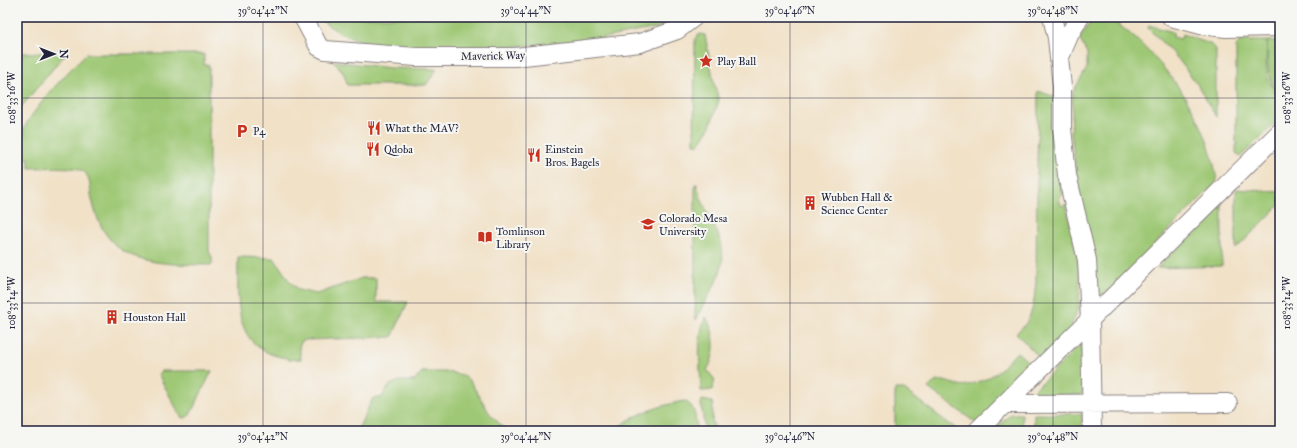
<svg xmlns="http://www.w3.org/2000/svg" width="1297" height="448" font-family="'IM FELL Great Primer',serif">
	<rect width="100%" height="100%" fill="#f6f6f2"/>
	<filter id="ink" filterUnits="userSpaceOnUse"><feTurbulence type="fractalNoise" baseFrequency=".025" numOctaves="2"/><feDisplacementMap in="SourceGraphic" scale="8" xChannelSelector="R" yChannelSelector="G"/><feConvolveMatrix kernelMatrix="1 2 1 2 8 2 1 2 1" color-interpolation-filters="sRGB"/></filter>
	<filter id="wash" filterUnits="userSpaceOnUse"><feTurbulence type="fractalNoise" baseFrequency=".012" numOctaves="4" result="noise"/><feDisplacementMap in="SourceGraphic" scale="16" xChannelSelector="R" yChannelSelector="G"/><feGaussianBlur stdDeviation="0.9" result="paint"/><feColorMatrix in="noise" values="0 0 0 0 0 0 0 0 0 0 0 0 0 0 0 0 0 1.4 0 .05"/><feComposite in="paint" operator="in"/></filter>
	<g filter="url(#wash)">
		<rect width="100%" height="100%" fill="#f1e1c7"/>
		<!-- green -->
		<path fill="#9ec875" stroke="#607558" d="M316,17H674L657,28L598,39L521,46L437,48L371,44L341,34Z
			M1097,17C1112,17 1127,31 1138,41C1178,79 1210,126 1217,182L1100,299L1098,297L1078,185L1071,134L1073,92L1087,68V53L1080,40L1081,36L1092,20Z
			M1149,25L1173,32V37L1181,39L1182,34L1210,44L1216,49V117L1197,84L1179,60L1148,28Z
			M701,34L705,35L714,83L719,100L709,129L699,144H694L695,39L697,36Z
			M1240,41H1267L1266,63L1268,79L1280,102V119L1240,157L1236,153V46Z
			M1268,41H1280V99C1268,81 1266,61 1268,41Z
			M17,53H66L17,112Z
			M86,54H204V65H209V251L212,258V265C151,264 104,266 91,194C90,185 90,174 81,170C74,166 40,168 29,168V158H21C21,149 20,139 23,131C29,113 71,68 86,54Z
			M332,61L391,68L437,69L426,85H347C345,73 341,68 332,61Z
			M1038,91L1055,97L1063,195L1059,197L1061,206L1066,204L1078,260L1080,282L1079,306L1070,330L1040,358L1016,333C1034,320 1034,301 1036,281Z
			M695,184H697C702,213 730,239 721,269C716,287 703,301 697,319H695Z
			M1236,189L1280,192V205L1236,249Z
			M1222,204V266L1157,268Z
			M238,257L274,258L288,279L298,290L317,294L362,278H376V302H408L392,337L305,340L301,342L299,347L301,359L288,360L287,358C231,350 238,300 238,257Z
			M706,317C716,335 717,353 707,370L715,380L712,390L701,391C701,368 695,337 706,317Z
			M1082,343V395L1030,394Z
			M1017,352L1033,366L976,423L928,388C940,375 946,383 959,385C966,387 974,383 981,381C996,376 1006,363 1017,352Z
			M161,371H212L190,415L185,418L181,417L158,374Z
			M422,372H447L463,375L470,381L490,414L507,431H357L373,398H381L390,385L399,381H414Z
			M895,389H903L959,431H895Z
			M702,400L712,402L713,405L712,421L716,431H705L701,404Z
			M684,401C696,405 695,418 697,431H613C634,414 658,406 684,401Z
			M1011,414H1022V430L993,431Z
			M1034,414H1082V431H1034Z"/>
	</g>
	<g filter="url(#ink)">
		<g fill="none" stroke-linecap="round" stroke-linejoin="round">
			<defs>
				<path id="pedestrian" d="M303,17L319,47L325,50L416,57H515L640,43L677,30L694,17
					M1052,17L1057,38L1062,87V128L1067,175L1087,260L1090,320L1092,431
					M1171,17L1201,25L1226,28L1280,27
					M1060,57L1070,33L1080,17
					M1005,404L1228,403
					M977,431L1280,132"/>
			</defs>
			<!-- pedestrian casing -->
			<use href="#pedestrian" stroke="#8a8281" stroke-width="20"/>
			<!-- pedestrian -->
			<use href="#pedestrian" stroke="#fff" stroke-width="18"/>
		</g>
	</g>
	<!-- ticks -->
	<path fill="none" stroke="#22223b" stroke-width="1" stroke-opacity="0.45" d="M263,17V431M526,17V431M790,17V431M1053,17V431M17,98H1280M17,303H1280"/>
	<!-- icons -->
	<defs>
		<symbol id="sight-bare" viewBox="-9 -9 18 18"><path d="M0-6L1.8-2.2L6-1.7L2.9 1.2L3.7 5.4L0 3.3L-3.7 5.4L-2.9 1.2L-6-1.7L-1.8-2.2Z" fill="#c8321e" stroke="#f6f6f2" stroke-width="2.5" paint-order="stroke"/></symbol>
		<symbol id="restaurant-bare" viewBox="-9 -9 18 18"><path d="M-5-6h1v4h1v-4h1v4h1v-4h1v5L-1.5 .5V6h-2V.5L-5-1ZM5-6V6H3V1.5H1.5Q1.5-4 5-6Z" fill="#c8321e" stroke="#f6f6f2" stroke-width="2.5" paint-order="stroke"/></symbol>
		<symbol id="parking-bare" viewBox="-9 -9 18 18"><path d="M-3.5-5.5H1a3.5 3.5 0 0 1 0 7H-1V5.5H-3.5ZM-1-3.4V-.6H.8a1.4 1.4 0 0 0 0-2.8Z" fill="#c8321e" stroke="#f6f6f2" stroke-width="2.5" paint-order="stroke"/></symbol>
		<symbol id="building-bare" viewBox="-9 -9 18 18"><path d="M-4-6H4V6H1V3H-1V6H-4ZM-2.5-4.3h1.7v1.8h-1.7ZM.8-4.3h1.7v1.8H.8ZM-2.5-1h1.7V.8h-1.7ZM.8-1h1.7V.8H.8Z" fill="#c8321e" stroke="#f6f6f2" stroke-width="2.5" paint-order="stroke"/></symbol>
		<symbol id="university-bare" viewBox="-9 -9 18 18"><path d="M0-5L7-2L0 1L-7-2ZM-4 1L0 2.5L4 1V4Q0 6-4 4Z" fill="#c8321e" stroke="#f6f6f2" stroke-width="2.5" paint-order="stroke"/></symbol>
		<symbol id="library-bare" viewBox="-9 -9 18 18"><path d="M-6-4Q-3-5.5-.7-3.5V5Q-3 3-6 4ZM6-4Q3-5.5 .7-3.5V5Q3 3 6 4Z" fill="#c8321e" stroke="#f6f6f2" stroke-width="2.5" paint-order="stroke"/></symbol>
	</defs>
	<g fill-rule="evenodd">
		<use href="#sight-bare" x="696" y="51" width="20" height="20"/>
		<use href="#restaurant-bare" x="364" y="118" width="20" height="20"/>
		<use href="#parking-bare" x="232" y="121" width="20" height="20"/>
		<use href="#restaurant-bare" x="363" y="139" width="20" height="20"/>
		<use href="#restaurant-bare" x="524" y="145" width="20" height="20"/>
		<use href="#building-bare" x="800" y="193" width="20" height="20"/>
		<use href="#university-bare" x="638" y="214" width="20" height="20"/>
		<use href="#library-bare" x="475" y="227" width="20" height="20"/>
		<use href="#building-bare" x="102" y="307" width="20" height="20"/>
	</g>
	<g text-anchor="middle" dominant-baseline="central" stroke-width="4" stroke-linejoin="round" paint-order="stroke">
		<!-- street labels -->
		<g font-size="11" fill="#22223b" stroke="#f6f6f2">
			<text transform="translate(493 56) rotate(-1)">Maverick Way</text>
		</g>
		<!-- poi labels -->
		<g font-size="11" fill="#22223b" stroke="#f6f6f2" text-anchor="start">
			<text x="717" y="61">Play Ball</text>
			<text x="385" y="128">What the MAV?</text>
			<text x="253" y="131">P4</text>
			<text x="384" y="149">Qdoba</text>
			<text x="545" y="149">Einstein<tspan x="545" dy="13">Bros. Bagels</tspan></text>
			<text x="821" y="197">Wubben Hall &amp;<tspan x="821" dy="13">Science Center</tspan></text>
			<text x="659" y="218">Colorado Mesa<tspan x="659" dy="13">University</tspan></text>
			<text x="496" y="231">Tomlinson<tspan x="496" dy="13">Library</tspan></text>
			<text x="123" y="317">Houston Hall</text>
		</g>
	</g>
	<!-- margin -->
	<rect width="1297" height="448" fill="none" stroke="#f6f6f2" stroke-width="44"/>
	<!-- north arrow -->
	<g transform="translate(54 54) rotate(90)" stroke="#f6f6f2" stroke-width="3" paint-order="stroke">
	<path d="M0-3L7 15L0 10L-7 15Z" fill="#22223b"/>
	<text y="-6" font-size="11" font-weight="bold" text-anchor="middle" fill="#22223b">N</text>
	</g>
	<rect x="22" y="22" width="1253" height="404" fill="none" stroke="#22223b" stroke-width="1.5"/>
	<g font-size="10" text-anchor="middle" fill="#22223b">
		<text x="263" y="14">39°04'42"N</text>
		<text x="526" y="14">39°04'44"N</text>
		<text x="790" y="14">39°04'46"N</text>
		<text x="1053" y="14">39°04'48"N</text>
		<text transform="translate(1286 98) rotate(-90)" y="4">108°33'16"W</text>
		<text transform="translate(11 98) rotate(-90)" y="4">108°33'16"W</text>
		<text transform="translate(1286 303) rotate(-90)" y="4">108°33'14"W</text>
		<text transform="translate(11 303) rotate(-90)" y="4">108°33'14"W</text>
		<text x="263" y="440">39°04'42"N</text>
		<text x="526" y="440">39°04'44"N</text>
		<text x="790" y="440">39°04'46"N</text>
		<text x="1053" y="440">39°04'48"N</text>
	</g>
</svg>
